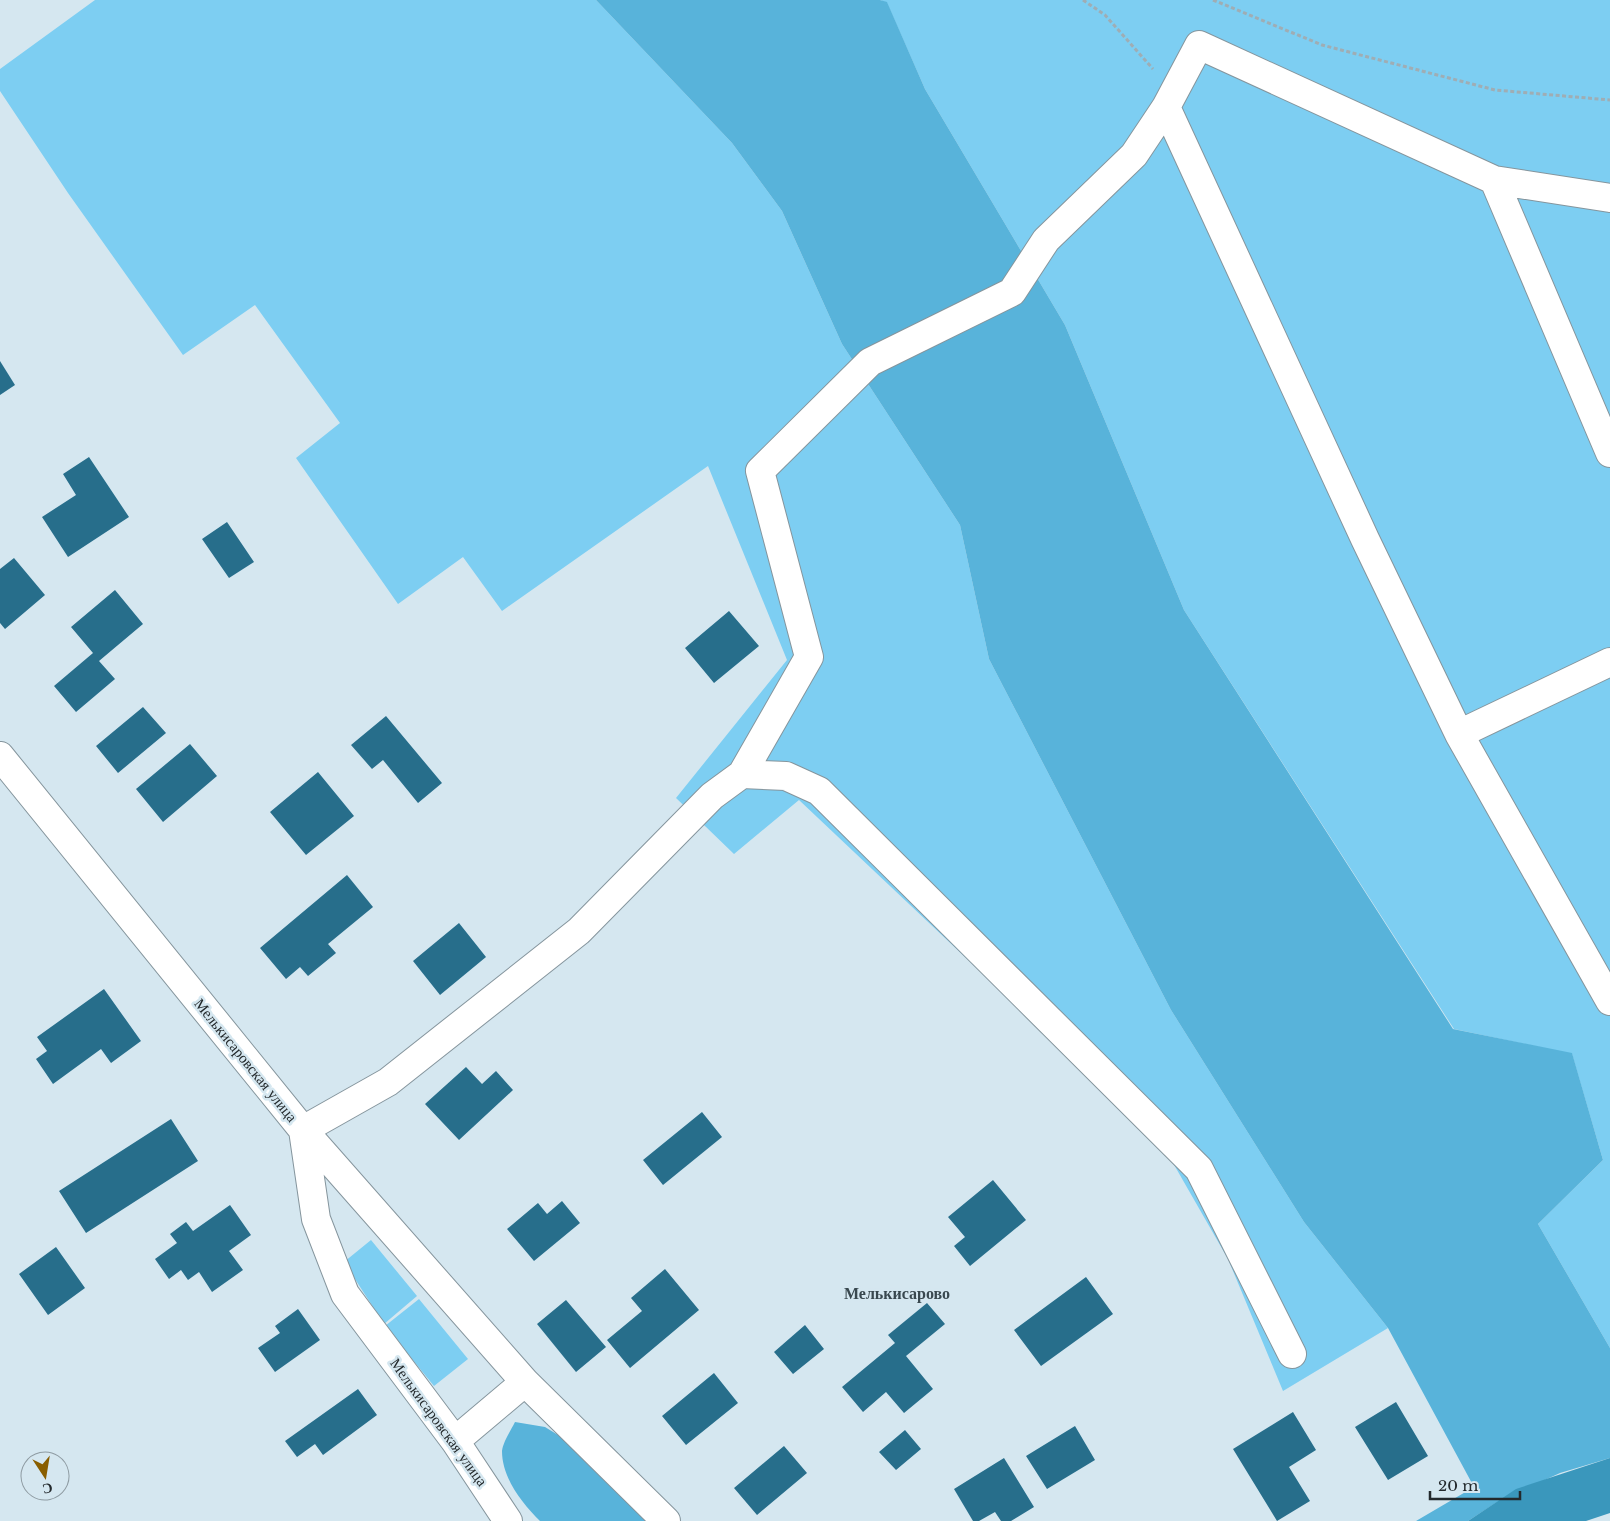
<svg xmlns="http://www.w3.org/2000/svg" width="1610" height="1521" font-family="'Libre Baskerville',serif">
	<rect width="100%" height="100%" fill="#d5e7f0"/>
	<!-- green -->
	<path fill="#7dcef2" d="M95,0H596L732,143L782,211L842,344L960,525L989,659L1171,1010L1304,1222L1388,1328L1283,1391L1228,1259L1161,1142L799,800L734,854L676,798L787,660L708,466L502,611L463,557L398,604L296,458L340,423L255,305L183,355L68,193L0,91V69Z
		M880,0H1610V1348L1538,1224L1603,1160L1572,1054L1454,1029L1184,610L1065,325L925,89L887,3Z
		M371,1240L417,1296L384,1324L344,1262Z
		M419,1299L468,1359L434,1386L385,1326Z"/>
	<!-- forest -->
	<path fill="#58b3da" d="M596,0H880L887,2L925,89L1065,325L1184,610L1453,1029L1572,1053L1603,1160L1538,1224L1610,1348V1458L1560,1473L1497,1502L1468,1521H1416L1474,1487L1388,1328L1304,1222L1171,1010L989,659L960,525L842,344L782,211L732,143Z
		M515,1422L545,1427L597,1459L657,1521H540C522,1503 502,1478 502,1451C503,1442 511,1430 515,1422Z"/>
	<!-- water -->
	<path fill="#3a97bc" d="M1610,1458V1513L1586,1521H1468L1516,1489Z"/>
	<!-- building -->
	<path fill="#276e8b" d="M0,361L15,385L0,395Z
		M89,457L129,517L68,557L42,517L76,495L63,474Z
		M227,522L254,562L229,578L202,539Z
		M14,558L45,595L5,629L0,623V569Z
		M115,590L143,624L99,661L115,679L76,712L54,686L93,653L71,627Z
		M729,611L759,646L714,683L685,648Z
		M143,707L166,733L118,773L96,746Z
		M386,716L442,783L418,803L383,760L372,769L351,745Z
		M190,744L217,776L163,822L136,789Z
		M318,772L354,816L306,855L270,812Z
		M347,875L373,907L328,944L336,953L308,976L300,967L286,979L260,948Z
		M459,923L486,957L440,995L413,961Z
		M104,989L141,1041L111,1063L101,1049L53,1084L36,1059L47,1051L37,1037Z
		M466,1067L482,1084L496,1071L513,1090L459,1140L425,1104Z
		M702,1112L722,1137L663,1185L643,1160Z
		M171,1119L198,1161L86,1233L59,1191Z
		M993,1180L1026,1220L970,1266L954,1246L965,1237L948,1217Z
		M562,1201L580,1223L534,1261L507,1229L538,1203L547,1214Z
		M230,1205L251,1235L229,1251L243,1270L212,1292L199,1272L188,1280L181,1270L169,1279L155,1259L177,1243L170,1234L186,1222L193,1231Z
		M56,1247L85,1288L48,1315L19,1274Z
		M665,1269L699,1310L630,1368L607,1340L642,1311L631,1298Z
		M1086,1277L1113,1314L1041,1366L1014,1330Z
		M566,1300L606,1347L576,1372L537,1324Z
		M927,1303L945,1324L906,1356L933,1389L904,1413L886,1392L863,1412L842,1387L895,1343L888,1335Z
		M298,1309L320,1340L275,1372L258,1348L280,1333L275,1326Z
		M805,1325L824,1349L793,1374L774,1352Z
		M714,1373L738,1403L686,1445L662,1416Z
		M358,1389L377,1415L323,1455L315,1444L297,1457L285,1441Z
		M1396,1402L1428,1456L1388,1480L1355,1427Z
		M1293,1412L1316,1450L1289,1467L1310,1501L1277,1521L1233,1449Z
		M1075,1426L1095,1460L1047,1489L1026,1456Z
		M905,1430L921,1449L896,1470L879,1452Z
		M784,1446L807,1473L757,1515L734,1488Z
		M1004,1458L1034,1507L1011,1521H1001L995,1512L979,1521H973L954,1489Z"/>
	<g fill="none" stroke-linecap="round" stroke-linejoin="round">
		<defs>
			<path id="minor" d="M1166,107L1365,539L1459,734L1610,662
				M1494,180L1610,198
				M1459,734L1610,1001
				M0,756L303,1130L316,1219L345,1294L455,1441L508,1521
				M742,774L809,657L760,471L870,362L1012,292L1046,240L1134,155L1166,107L1199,45L1494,180L1610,453
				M455,1441L525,1382
				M666,1521L525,1382L303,1130L388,1082L579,931L712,796L742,774L786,776L819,791L1199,1169L1292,1354"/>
		</defs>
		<!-- minor casing -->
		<use href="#minor" stroke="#85959d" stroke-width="30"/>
		<!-- path -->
		<path stroke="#9fadb4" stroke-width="3" stroke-dasharray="4 2.5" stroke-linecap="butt" d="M1083,0L1105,15L1153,69
			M1213,0L1322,45L1495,90L1610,100"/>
		<!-- minor -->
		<use href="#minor" stroke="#fff" stroke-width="28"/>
	</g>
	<g text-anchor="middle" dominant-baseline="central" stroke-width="5" stroke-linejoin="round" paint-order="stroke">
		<!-- street labels -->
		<g font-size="15" fill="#23292c" stroke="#d5e7f0">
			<text transform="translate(246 1060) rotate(51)">Мелькисаровская улица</text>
			<text transform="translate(439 1422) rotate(54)">Мелькисаровская улица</text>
		</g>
		<!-- neighbourhood labels -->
		<g font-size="16" font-weight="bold" fill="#39484f" stroke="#d5e7f0">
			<text x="897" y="1293">Мелькисарово</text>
		</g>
	</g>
	<!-- north arrow -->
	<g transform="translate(45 1476) rotate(168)"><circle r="24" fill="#d5e7f0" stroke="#8e9ba2"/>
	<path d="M0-4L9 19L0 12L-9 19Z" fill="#895e00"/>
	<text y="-8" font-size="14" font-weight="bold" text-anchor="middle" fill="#23292c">С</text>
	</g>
	<!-- scale -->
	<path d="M1430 1491v8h90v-8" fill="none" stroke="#23292c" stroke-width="2.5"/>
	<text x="1438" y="1491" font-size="15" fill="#23292c" stroke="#d5e7f0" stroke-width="4" paint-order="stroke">20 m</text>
</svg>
